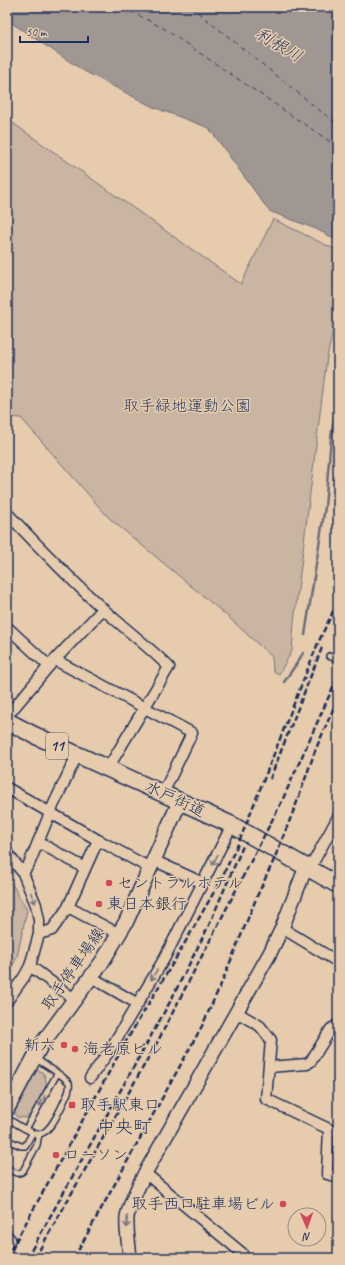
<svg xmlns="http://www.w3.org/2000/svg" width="345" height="1265" font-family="Caveat,'Klee One',sans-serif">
	<rect width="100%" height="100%" fill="#e6ccad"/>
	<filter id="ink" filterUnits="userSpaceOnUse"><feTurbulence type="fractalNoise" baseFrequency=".025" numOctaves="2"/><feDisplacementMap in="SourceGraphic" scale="8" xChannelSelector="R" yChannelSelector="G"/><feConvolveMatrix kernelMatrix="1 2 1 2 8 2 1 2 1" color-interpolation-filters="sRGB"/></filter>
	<g filter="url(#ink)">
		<!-- green -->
		<path fill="#c9b5a1" stroke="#727280" d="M7,119L241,284L273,219L338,251V309L327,357L294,622L292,651L279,674L273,671L272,657L226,615L109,518L21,418L7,417Z
			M7,878L12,884L27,910L17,957L11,969L7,972Z
			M36,1070C44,1070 47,1078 46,1086L30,1115L26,1118L17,1117L15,1115V1112Z"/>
		<!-- water -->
		<path fill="#a09692" stroke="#6b6d7d" d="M7,7H338V241L316,229L269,211L209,128L153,107L84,71L7,20Z"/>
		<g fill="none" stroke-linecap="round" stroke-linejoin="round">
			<!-- stream -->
			<path stroke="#6b6d7d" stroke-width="2.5" d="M305,635L325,507L331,438L338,392
				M284,682L299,660L303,653"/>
			<!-- ferry -->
			<path stroke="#2f3e66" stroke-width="1" stroke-dasharray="5 4" stroke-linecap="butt" d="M122,7L163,28L338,147
				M191,7L338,125"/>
			<defs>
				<path id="service" d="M329,656L338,660
					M7,1118C15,1123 29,1133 38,1134C51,1135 63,1103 68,1093C69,1089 70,1087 69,1083C65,1076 43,1064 35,1058
					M26,1129L57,1074
					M7,1148L10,1142H12L21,1146H25L32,1134L30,1131
					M7,1168C12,1171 18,1176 23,1171L37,1145L39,1134"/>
				<path id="minor" d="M7,513C38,546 69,578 102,608C124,628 148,646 169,667L108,768
					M7,627L49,666
					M55,660L192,733L167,785
					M7,716L49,666L103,609
					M7,788L98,840L150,868
					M38,842L85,868
					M7,853L23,873L36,905L39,920V934L30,966L24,977L7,1001
					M153,860L203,883
					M306,867L314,861L338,817
					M23,873L29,864L53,806L77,755
					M68,907L119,934
					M282,928L338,962
					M39,934L52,930L68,907L98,840
					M30,966L74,999
					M91,977L138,1004
					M236,1012L260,1026L271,1040L266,1099L329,1129L327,1174L338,1177
					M269,1067L307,1064L311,1061L331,1029L338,1025
					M90,1078L108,1053L164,959L232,825
					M145,1173L242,1253V1258
					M7,1236L10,1239L7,1244"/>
				<path id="tertiary" d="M130,1258C129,1244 126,1231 127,1217C130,1202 138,1187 145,1173L270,953L282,928L306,867"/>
				<path id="secondary" d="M7,1109L41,1045L102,962L126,922L180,801"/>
				<path id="primary" d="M7,721L34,735L232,825L338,885"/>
			</defs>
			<!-- service casing -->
			<use href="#service" stroke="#1b2f5e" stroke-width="8"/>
			<!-- minor casing -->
			<use href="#minor" stroke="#1b2f5e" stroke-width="13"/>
			<!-- tertiary casing -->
			<use href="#tertiary" stroke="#1b2f5e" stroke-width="16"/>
			<!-- secondary casing -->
			<use href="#secondary" stroke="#1b2f5e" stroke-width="17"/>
			<!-- primary casing -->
			<use href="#primary" stroke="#1b2f5e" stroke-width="19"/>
			<!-- service -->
			<use href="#service" stroke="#e6ccad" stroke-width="5"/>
			<!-- minor -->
			<use href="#minor" stroke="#e6ccad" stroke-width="10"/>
			<!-- tertiary -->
			<use href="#tertiary" stroke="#e6ccad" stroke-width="13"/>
			<!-- secondary -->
			<use href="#secondary" stroke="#e6ccad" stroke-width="14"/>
			<!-- primary -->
			<use href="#primary" stroke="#e6ccad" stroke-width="16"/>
			<!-- rail -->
			<path stroke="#1b2f5e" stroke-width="2.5" stroke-dasharray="6 3" stroke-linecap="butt" d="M270,779L323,645
				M8,1258L17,1239L128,1038L182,948L218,885L239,842L318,643L338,601
				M27,1258L171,1000L209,925L243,846
				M35,1258L159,1039L282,801L338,676
				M74,1258L202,1026L222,982L258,894L273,862L297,802L315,751L338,698"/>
		</g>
		<!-- one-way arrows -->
		<defs><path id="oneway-shaft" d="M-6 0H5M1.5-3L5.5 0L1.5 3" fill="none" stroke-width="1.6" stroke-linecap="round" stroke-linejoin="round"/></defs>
		<g stroke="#767682">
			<use href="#oneway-shaft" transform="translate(215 860) rotate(117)"/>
			<use href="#oneway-shaft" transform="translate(33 898) rotate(68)"/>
			<use href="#oneway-shaft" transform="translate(154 975) rotate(121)"/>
			<use href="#oneway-shaft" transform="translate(42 1101) rotate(119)"/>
			<use href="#oneway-shaft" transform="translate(127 1222) rotate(93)"/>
		</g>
	</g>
	<!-- markers -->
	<g fill="#d1495b" stroke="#e6ccad" stroke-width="1.5">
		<circle cx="109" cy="883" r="4"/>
		<circle cx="99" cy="904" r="4"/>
		<circle cx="64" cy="1045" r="4"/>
		<circle cx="75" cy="1049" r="4"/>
		<rect x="68" y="1101" width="8" height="8" rx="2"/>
		<circle cx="56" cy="1155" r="4"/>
		<circle cx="283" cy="1204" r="4"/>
	</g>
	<g text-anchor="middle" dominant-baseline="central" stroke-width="3" stroke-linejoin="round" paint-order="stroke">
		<!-- shield labels -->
		<rect fill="#e6ccad" stroke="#585e76" stroke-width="1" x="46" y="733" width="22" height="26" rx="3"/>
		<g font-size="15" font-weight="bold" fill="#1b2f5e">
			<text x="57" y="746">11</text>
		</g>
		<!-- park labels -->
		<g font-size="16" fill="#2c3c65" stroke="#e6ccad">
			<text x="187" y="406">取手緑地運動公園</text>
		</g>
		<!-- street labels -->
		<g font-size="16" fill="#1b2f5e" stroke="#e6ccad">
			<text transform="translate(175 799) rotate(25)">水戸街道</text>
			<text transform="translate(73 969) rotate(-55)">取手停車場線</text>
		</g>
		<!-- poi labels -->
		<g font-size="16" fill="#1b2f5e" stroke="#e6ccad" text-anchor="start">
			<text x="117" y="883">セントラルホテル</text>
			<text x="107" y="904">東日本銀行</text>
			<text x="56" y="1045" text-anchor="end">新六</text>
			<text x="83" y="1049">海老原ビル</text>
			<text x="80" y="1105">取手駅東口</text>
			<text x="64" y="1155">ローソン</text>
			<text x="275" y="1204" text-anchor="end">取手西口駐車場ビル</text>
		</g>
		<!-- water labels -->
		<g font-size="17" font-style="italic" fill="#2f3e66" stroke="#e6ccad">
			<text transform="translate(279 45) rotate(31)">利根川</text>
		</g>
		<!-- quarter labels -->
		<g font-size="18" fill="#1b2f5e" stroke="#e6ccad">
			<text x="124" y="1127">中央町</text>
		</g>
	</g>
	<!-- margin -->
	<rect width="345" height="1265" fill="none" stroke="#e6ccad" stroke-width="24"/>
	<rect x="12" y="12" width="321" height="1241" fill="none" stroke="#1b2f5e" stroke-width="1.5" filter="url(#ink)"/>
	<!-- north arrow -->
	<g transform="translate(307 1227) rotate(178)"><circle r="19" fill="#e6ccad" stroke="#958d8d"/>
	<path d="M0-3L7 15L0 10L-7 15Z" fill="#d1495b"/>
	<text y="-6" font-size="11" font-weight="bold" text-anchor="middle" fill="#1b2f5e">N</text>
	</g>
	<!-- scale -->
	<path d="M20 36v6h68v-6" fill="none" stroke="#1b2f5e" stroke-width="2"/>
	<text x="26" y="36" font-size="12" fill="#1b2f5e" stroke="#e6ccad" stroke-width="3" paint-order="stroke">50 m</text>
</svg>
